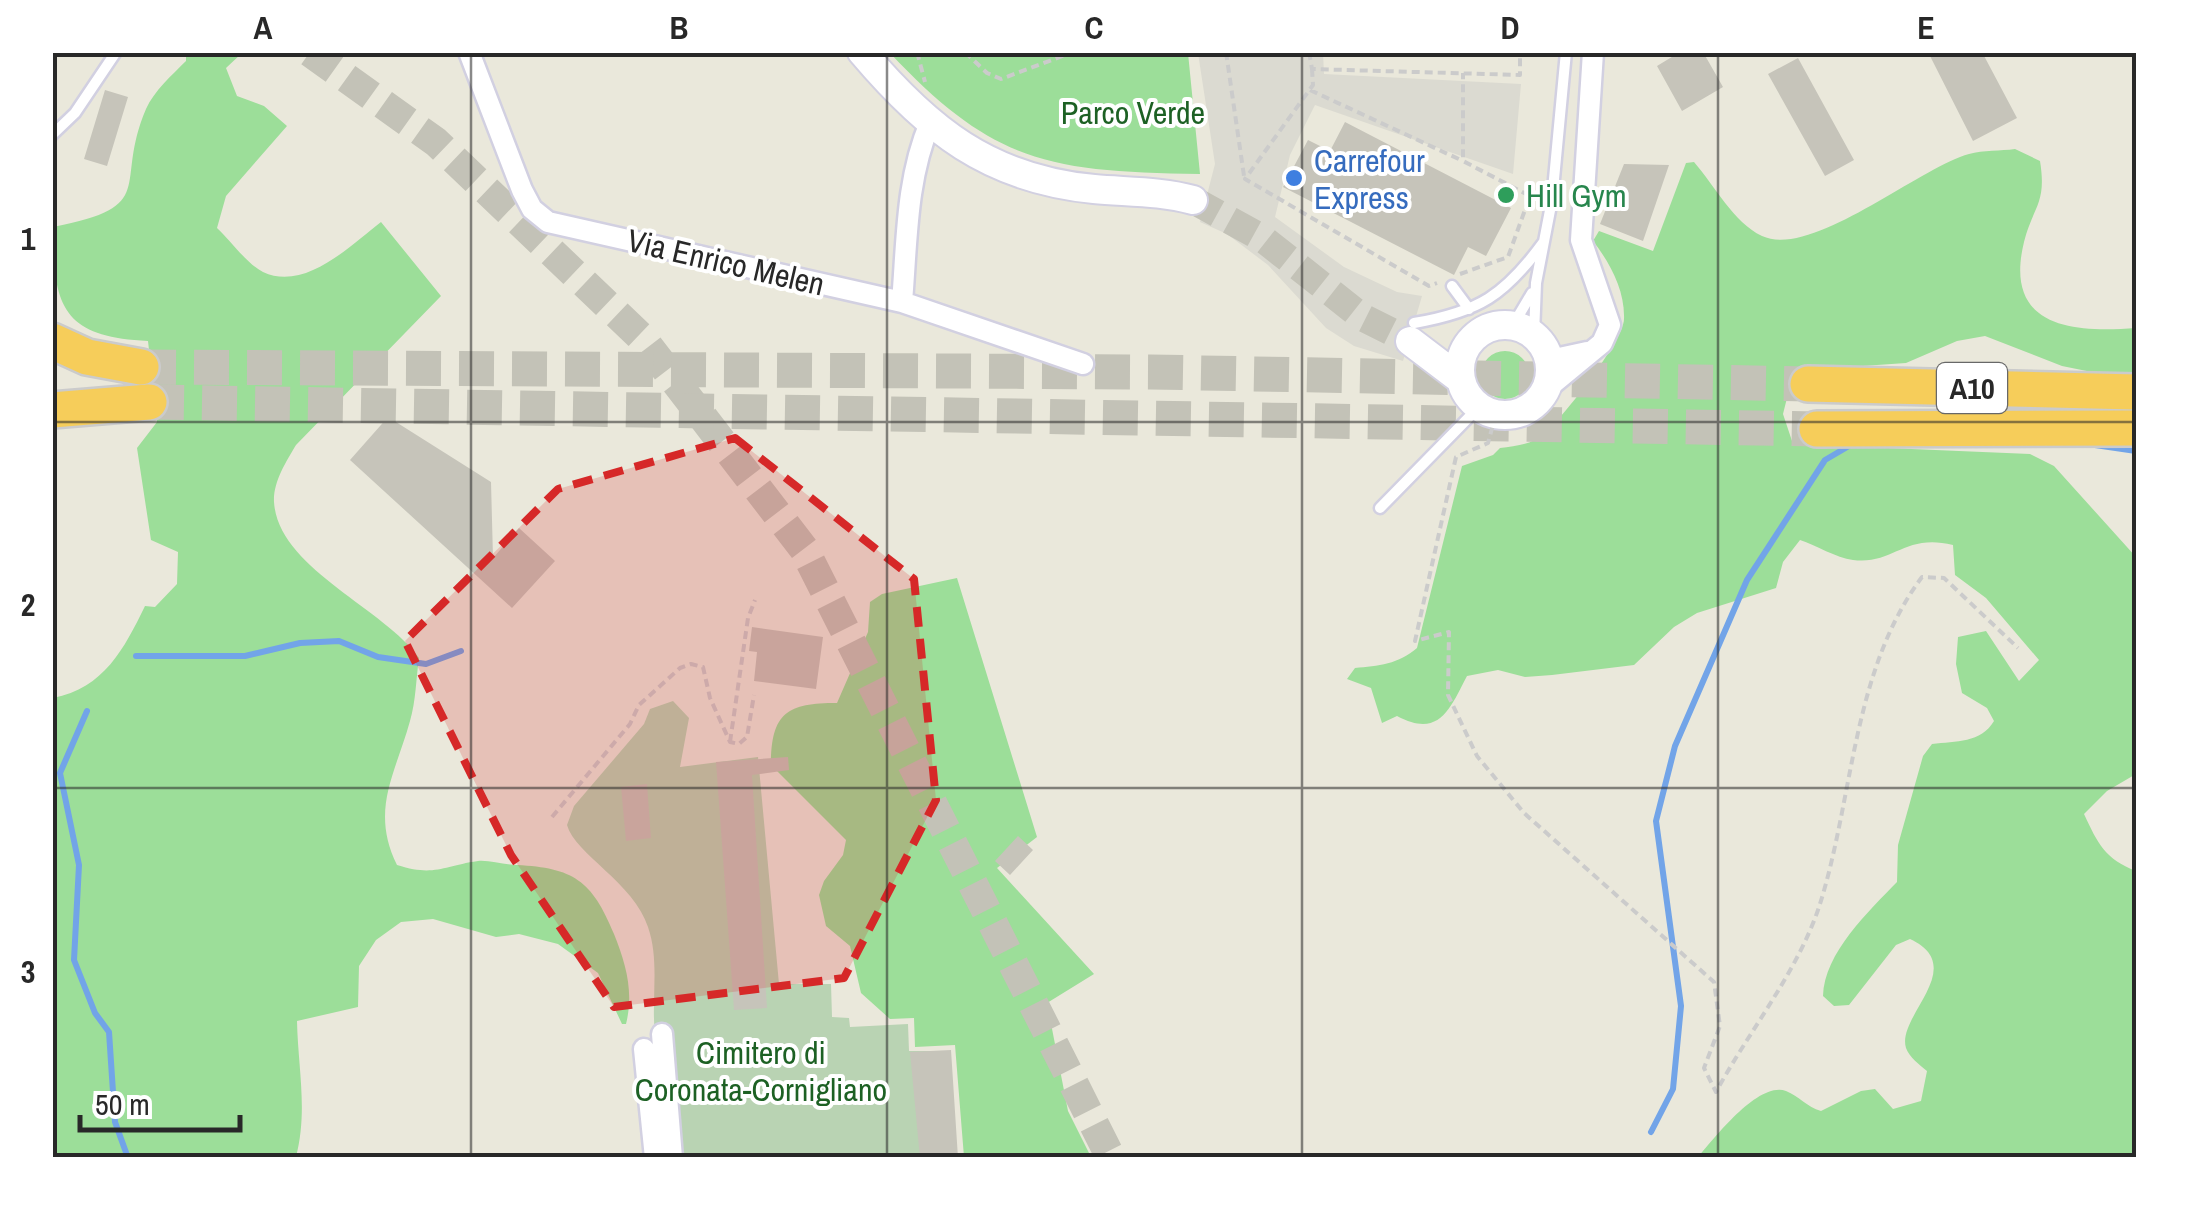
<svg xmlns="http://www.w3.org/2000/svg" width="2189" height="1210" font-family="'Archivo Narrow',sans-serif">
	<rect width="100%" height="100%" fill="#eae8db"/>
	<!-- green -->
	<path fill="#9cde99" d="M186,53H242L226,68L237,96L264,106L287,126L226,196L217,228C231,241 247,264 263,272C305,292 351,245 381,222L441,296L296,445C286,462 273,482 274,502C278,568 384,608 419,658C416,678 416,701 410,721C395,775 370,810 397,865C434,877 443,866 478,861C490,860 504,865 517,865C573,868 592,880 614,934C626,964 634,992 626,1024H622L598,973L558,944L519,934L496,937L433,919L401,922L376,940L359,966L358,1007L297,1021C298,1068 308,1111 296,1157L53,1158V698C104,688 124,649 145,606L155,607L177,584L178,552L151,540L137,448L157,422L148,341C62,337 53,306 53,227C161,206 113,186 146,109C154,91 172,75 186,61Z
		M890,53H1188L1200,174C1051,171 995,165 890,53Z
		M2015,149L2040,161C2047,204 2033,206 2024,242C2003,328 2073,333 2136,328V381L2062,366L1985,336L1957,341L1906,363L1819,369L1791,382L1783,414L1793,444L2030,454L2054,466L2136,557V774L2107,791L2084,814C2098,844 2105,859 2136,871V1157H1698C1714,1139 1758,1081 1786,1091C1799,1096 1807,1107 1821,1111L1861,1091L1875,1089L1893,1109L1921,1101L1927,1071C1920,1065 1909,1057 1906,1048C1896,1016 1970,967 1910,939L1896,945L1849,1005L1834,1006L1823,996C1824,953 1869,911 1897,882L1898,845L1923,756L1932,744C1956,741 1981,743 1994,721L1987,708L1962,693L1956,664L1958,637L1986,631L2019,681L2039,660L1986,598L1955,575L1953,545C1904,533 1894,565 1853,560C1836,558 1816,545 1800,540L1783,562L1776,588L1697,613L1674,627L1634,665L1552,675L1525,677L1498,670L1467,676C1450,708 1440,739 1397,716L1382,723L1371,688L1347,679L1355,668C1378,666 1399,664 1417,648L1462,466L1493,455L1500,448C1515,446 1531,445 1544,434C1561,420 1624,340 1624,319C1625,290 1610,263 1593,241L1599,231L1653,251L1686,163L1694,162C1715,186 1733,222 1762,236C1812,259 1918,168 1969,154C1983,150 2001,151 2015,149Z
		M1481 375a24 24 0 1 1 48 0a24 24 0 1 1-48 0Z
		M957,578L1037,837L997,868L1094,974L1047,1003L1068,1111L1091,1157H964L955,1045L915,1047L914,1018L890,1019L861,993L850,946L826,926L819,895L824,881L843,855L846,840L771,765C771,713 787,703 837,703L868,632L870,602L882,594Z"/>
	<!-- cemetery -->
	<path fill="#b9d3b3" d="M673,701L689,718L680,767L758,757L779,984H831L832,1017L849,1018L850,1027L908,1024L909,1051H943L951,1157H678C671,1117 659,1076 655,1035C651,999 660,962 648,927C634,883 575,854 567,825L574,806L644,724L650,709Z"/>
	<!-- plaza -->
	<path fill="#dbdad1" d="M1198,53H1323L1324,74L1521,84L1513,174L1315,105L1290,155L1275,217L1344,267L1397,292L1422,296L1403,361L1354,346L1326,328L1268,265L1227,234L1200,222L1215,164Z"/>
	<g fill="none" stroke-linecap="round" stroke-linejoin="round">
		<!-- stream -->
		<path stroke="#72a4e8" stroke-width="6" d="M2095,445L2136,451
			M136,656H245L300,643L339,641L378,657L426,664L461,651
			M87,711L60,773L79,865L74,960L95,1013L109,1032L115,1122L128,1158
			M1651,1132L1673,1089L1681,1006L1656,821L1675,746L1747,580L1825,460L1854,443"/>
	</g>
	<!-- building -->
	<path fill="#c6c4ba" d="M1680,52H1703L1723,87L1682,111L1657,66Z
		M1928,52H1982L2017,118L1973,141Z
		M1798,58L1854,160L1825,176L1768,74Z
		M105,90L128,97L107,166L84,159Z
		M1345,122L1511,208L1486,256L1468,247L1454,275L1283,187L1308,140L1330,151Z
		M1624,164L1669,165L1643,241L1600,224Z
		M388,417L491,482L493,558L519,528L555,561L512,608L350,460Z
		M752,627L823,637L816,689L754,681L757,652L749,651Z
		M788,757L789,770L752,775L767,1008L734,1010L716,762Z
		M647,784L651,838L626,841L621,787Z
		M1018,836L1033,850L1010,875L995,861Z
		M951,1050L958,1158H920L910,1052Z"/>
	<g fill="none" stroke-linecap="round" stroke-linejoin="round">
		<!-- secondary-tunnel -->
		<path stroke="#c3c2b7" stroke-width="28" stroke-dasharray="28 14" stroke-linecap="butt" d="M1193,200L1262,238L1362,317L1410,341"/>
		<!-- primary-tunnel -->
		<path stroke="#c3c2b7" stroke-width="30" stroke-dasharray="30 15" stroke-linecap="butt" d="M310,52L436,142L642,338L804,549L1111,1158"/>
		<!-- highway-tunnel -->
		<path stroke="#c3c2b7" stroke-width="35" stroke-dasharray="35 18" stroke-linecap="butt" d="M141,367L1150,372L1808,384
			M149,402L1817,429"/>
		<defs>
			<path id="lane" d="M52,135L75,113L116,52
				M1452,286L1469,309
				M1414,323C1479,312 1505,295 1543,243
				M1513,325L1532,293
				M1534,335L1536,283L1552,200L1566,52
				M1380,508L1479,407"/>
			<path id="street" d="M469,52L522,190L532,209L548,222L902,302L1083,364
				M902,302C907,242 906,179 930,123
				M1550,360L1587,352
				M1545,390L1602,343L1610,325L1581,240L1593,52
				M662,1034L672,1158
				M644,1049L655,1158"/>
			<path id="secondary" d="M862,52C928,130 989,179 1094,189C1127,192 1161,191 1193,200
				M1460 370a45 45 0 1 1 90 0a45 45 0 1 1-90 0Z
				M1410,341L1460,379"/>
			<path id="highway" d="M52,341L87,357L141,367
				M1808,384L2136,392
				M52,410L149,402
				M1817,429L2136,428"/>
		</defs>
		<!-- lane casing -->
		<use href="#lane" stroke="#d2d0e1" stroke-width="15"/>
		<!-- street casing -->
		<use href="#street" stroke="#d2d0e1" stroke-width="25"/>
		<!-- secondary casing -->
		<use href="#secondary" stroke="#d2d0e1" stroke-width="32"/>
		<!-- highway casing -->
		<use href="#highway" stroke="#cbcbcb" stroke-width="40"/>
		<!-- path -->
		<path stroke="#cbcbcb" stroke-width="4" stroke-dasharray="8 5" stroke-linecap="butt" d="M917,52L925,82
			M965,52L987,73L1001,79L1073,52
			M1226,52L1244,176
			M1309,52L1312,69L1520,75V52
			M1312,69L1313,85L1245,179L1429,286L1437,283
			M1310,90L1463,161
			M1460,274L1508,257L1530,196L1463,161V73
			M1496,414L1488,443L1456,457L1415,641L1449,632L1448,695L1477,756L1524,813L1714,982L1720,1026L1704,1068L1716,1092C1749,1031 1799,970 1820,904C1854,795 1852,671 1922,577L1944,578L2018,648
			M730,742L748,618L755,600
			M552,817L630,724L639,705L680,668L691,664L703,667L710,698L730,742L739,744L747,737L754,695"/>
		<!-- lane -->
		<use href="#lane" stroke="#fff" stroke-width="10"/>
		<!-- street -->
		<use href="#street" stroke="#fff" stroke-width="20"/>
		<!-- secondary -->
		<use href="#secondary" stroke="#fff" stroke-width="28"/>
		<!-- highway -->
		<use href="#highway" stroke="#f6cd5a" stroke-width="35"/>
	</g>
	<!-- marked area -->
	<path fill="#d62828" fill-opacity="0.2" stroke="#d62828" stroke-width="8" stroke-dasharray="20 12" stroke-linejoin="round" d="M735,438L914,579L936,800L844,978L614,1007L511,855L405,641L558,489Z"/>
	<!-- grid -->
	<path fill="none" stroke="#282828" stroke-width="2.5" stroke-opacity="0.55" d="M471,52V1158M887,52V1158M1302,52V1158M1718,52V1158M52,422H2136M52,788H2136"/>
	<!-- markers -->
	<circle fill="#3f7fe0" stroke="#fff" stroke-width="4" cx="1294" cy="178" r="10"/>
	<circle fill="#2e9e5b" stroke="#fff" stroke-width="4" cx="1506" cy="195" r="10"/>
	<g text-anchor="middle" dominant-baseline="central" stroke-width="8" stroke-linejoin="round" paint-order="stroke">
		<!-- shield labels -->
		<rect fill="#fff" stroke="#686868" stroke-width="2.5" x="1937" y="363" width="70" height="50" rx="8"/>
		<g font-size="30" font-weight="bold" fill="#282828">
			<text x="1972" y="388">A10</text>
		</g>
		<!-- park labels -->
		<g font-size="32" fill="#1d6124" stroke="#fff">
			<text x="1133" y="112">Parco Verde</text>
			<text x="761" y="1052">Cimitero di<tspan x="761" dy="37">Coronata-Cornigliano</tspan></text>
		</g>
		<!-- shop labels -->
		<g font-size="32" fill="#366cbe" stroke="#fff" text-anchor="start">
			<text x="1314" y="160">Carrefour<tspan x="1314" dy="37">Express</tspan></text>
		</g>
		<!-- leisure labels -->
		<g font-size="32" fill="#27864d" stroke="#fff" text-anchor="start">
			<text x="1526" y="195">Hill Gym</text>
		</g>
		<!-- street labels -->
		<g font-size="32" fill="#282828" stroke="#fff">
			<text transform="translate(726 262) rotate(13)">Via Enrico Melen</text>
		</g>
	</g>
	<!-- border -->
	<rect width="2189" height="1210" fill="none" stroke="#ffffff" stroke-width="110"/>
	<!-- scale -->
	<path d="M80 1115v15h160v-15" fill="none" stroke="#282828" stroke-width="5"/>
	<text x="95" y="1115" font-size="30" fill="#282828" stroke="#ffffff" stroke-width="8" paint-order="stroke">50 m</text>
	<rect x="55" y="55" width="2079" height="1100" fill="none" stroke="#282828" stroke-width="4"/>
	<g font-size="32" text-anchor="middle" font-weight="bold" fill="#282828">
		<text x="263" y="39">A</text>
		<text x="679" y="39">B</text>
		<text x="1094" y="39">C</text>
		<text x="1510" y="39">D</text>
		<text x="1926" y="39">E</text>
		<text x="28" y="250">1</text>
		<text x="28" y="616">2</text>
		<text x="28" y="983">3</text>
	</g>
</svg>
